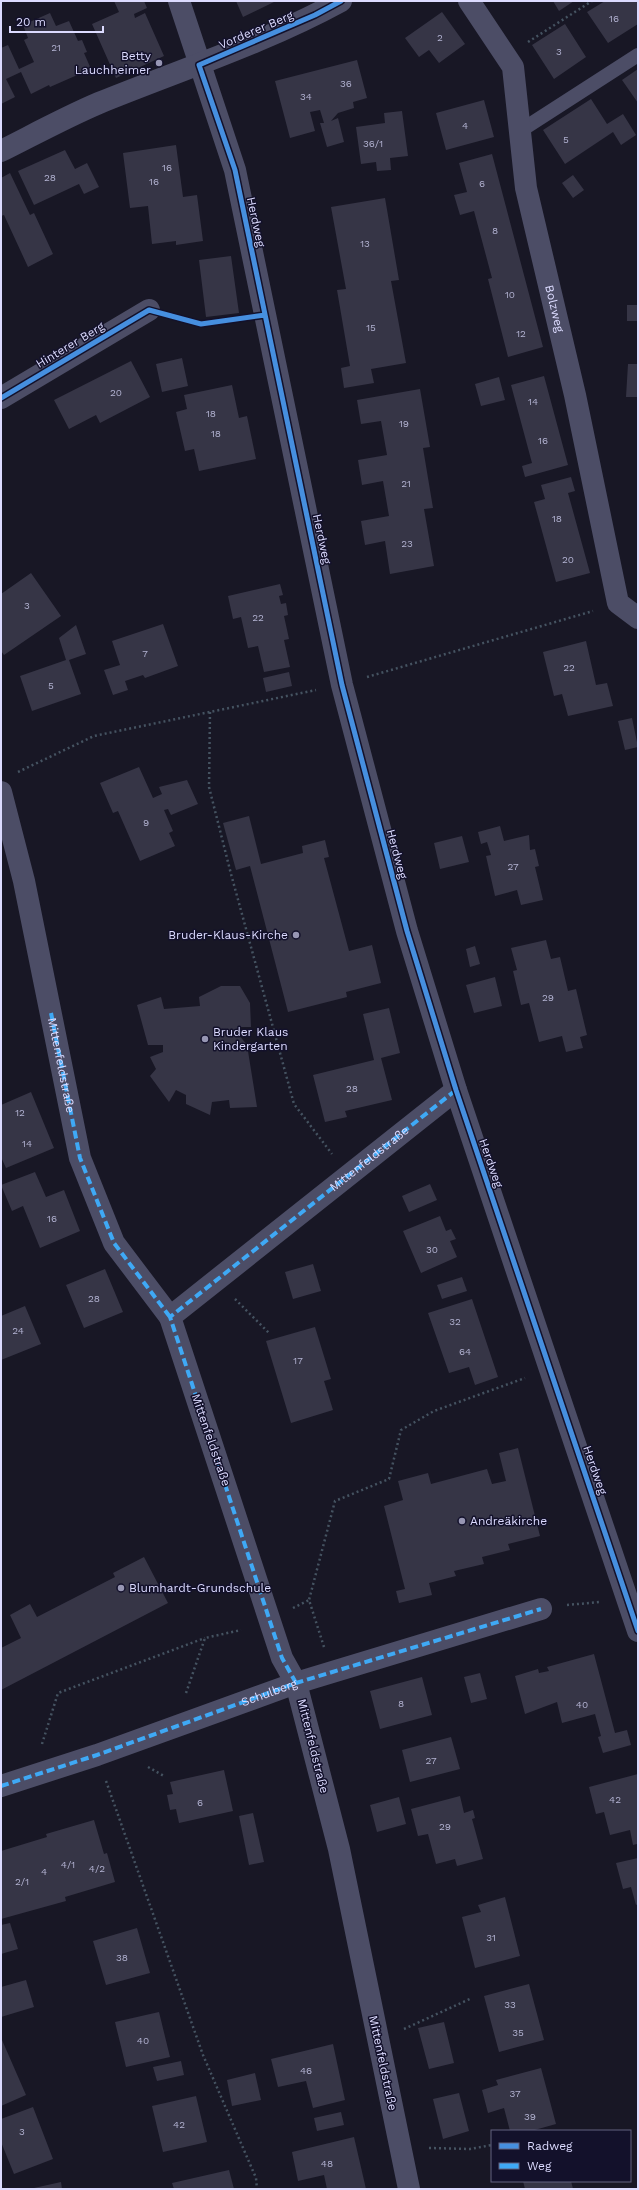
<svg xmlns="http://www.w3.org/2000/svg" width="639" height="2190" font-family="'Work Sans',sans-serif">
	<rect width="100%" height="100%" fill="#181725"/>
	<!-- building -->
	<path fill="#363546" d="M114,1H144L147,8L134,14L135,18L145,13L164,56L116,78L92,24L119,12Z
		M236,1H276L243,17Z
		M553,1H574L559,11Z
		M605,1H638V24L608,43L587,12Z
		M442,12L465,44L439,63L429,50L419,57L405,38Z
		M50,13L56,26L69,21L78,41L82,40L87,52L84,53L91,69L50,87L49,85L31,94L21,72L6,79L15,97L1,104V48L8,45L19,69L34,62L24,40L28,38L23,25Z
		M565,24L586,57L554,79L532,45Z
		M357,60L367,98L353,102L354,108L338,113L331,121L338,118L344,142L327,147L320,123H324L320,110L310,112L315,131L290,138L275,81Z
		M638,69V103L622,80Z
		M591,99L607,124L623,114L636,135L621,145L613,132L565,164L543,130Z
		M484,100L494,137L446,150L436,113Z
		M402,111L408,156L390,158L391,170L377,171L376,162L361,164L356,127L385,123L384,113Z
		M176,145L183,197L197,195L203,241L176,245V241L152,244L148,206L130,208L123,153Z
		M65,150L75,169L87,163L99,187L84,194L79,184L34,205L18,171Z
		M492,154L543,347L508,357L488,279L492,278L474,211L460,215L454,195L467,192L459,163Z
		M10,173L30,215L34,213L53,254L28,267L4,215L1,216V178Z
		M573,175L584,190L573,198L562,183Z
		M385,198L399,280L391,281L406,363L371,369L374,383L344,388L341,368L350,366L337,290L346,289L331,207Z
		M231,256L239,313L206,317L199,260Z
		M627,305H638V321H627Z
		M182,358L188,386L162,392L156,364Z
		M131,361L150,397L100,423L96,415L69,429L54,400Z
		M628,364H638V397H626Z
		M544,376L568,465L525,477L522,466L532,463L511,385Z
		M499,377L505,400L481,406L475,384Z
		M232,385L239,418L247,416L256,459L199,471L194,449L185,451L176,412L187,409L184,395Z
		M420,389L430,447L423,448L433,508L424,509L434,566L390,574L385,541L365,545L361,521L389,516L383,481L362,485L358,460L387,455L381,421L361,424L357,400Z
		M571,477L575,491L568,493L590,573L556,582L534,502L545,499L541,485Z
		M31,573L61,616L4,655L1,651V594Z
		M280,584L283,595L279,596L281,604L286,603L288,615L284,616L289,639L284,640L290,667L264,672L258,646L248,648L241,617L233,619L228,596Z
		M163,624L178,666L145,678L143,675L125,681L128,690L113,695L104,670L120,665L112,641Z
		M76,625L86,654L69,660L81,694L32,711L20,676L66,660L59,638Z
		M586,641L596,685L607,683L613,706L568,716L562,694L554,696L543,652Z
		M289,672L292,686L266,692L263,678Z
		M632,718L638,747L625,750L618,721Z
		M139,767L153,798L162,794L159,787L187,780L198,804L171,815L168,809L164,810L173,831L169,833L175,846L140,861L118,811L113,813L100,783Z
		M249,816L261,864L303,853L302,846L325,840L329,857L324,858L349,951L372,945L381,983L346,992L347,997L288,1012L250,866L236,870L223,823Z
		M500,826L504,841L529,835L530,850L535,849L539,866L535,867L543,900L521,905L517,890L495,896L486,856L491,855L487,842L481,844L478,832Z
		M462,836L469,862L440,869L434,843Z
		M546,940L551,959L560,957L568,991L576,989L587,1035L580,1037L583,1048L566,1052L562,1036L539,1042L529,1003L521,1005L513,971L517,970L511,948Z
		M475,946L480,964L470,967L466,949Z
		M495,977L502,1006L474,1013L466,985Z
		M221,986H240L250,1003L251,1027H239V1035L247,1045L257,1107L230,1108L229,1100L212,1102L210,1115L186,1104V1095L176,1090L169,1102L150,1076L156,1069L150,1057L163,1052V1045H148L137,1005L161,997L164,1009L200,1006L199,997Z
		M389,1008L400,1053L381,1058L392,1100L345,1111L347,1117L325,1122L313,1075L374,1060L363,1014Z
		M31,1092L54,1148L6,1168L1,1157V1105Z
		M35,1172L46,1197L64,1190L80,1231L40,1248L23,1206L12,1211L1,1185Z
		M430,1184L437,1200L409,1212L402,1196Z
		M440,1216L446,1231L451,1229L456,1239L450,1241L457,1257L421,1273L403,1231Z
		M313,1264L321,1291L293,1299L285,1272Z
		M105,1269L123,1312L84,1328L66,1285Z
		M462,1277L467,1291L442,1299L437,1285Z
		M472,1299L498,1377L475,1385L469,1367L449,1373L428,1313Z
		M25,1306L41,1344L1,1360V1316Z
		M315,1327L331,1379L324,1381L333,1410L291,1423L266,1341Z
		M518,1448L540,1536L508,1544L510,1550L482,1557L484,1564L454,1571L456,1576L429,1583L432,1595L399,1603L396,1591L405,1589L384,1506L403,1500L398,1481L428,1473L431,1484L487,1469L492,1484L506,1481L499,1453Z
		M144,1557L168,1603L1,1690V1648L21,1638L10,1615L30,1604L37,1617L115,1577L113,1573Z
		M594,1654L615,1733L627,1730L631,1745L603,1753L598,1737L601,1736L595,1714L562,1723L557,1702L525,1714L515,1676L538,1669L539,1673L549,1671L547,1667Z
		M480,1673L487,1699L471,1703L464,1677Z
		M422,1677L432,1715L380,1729L370,1691Z
		M451,1737L460,1769L410,1782L402,1750Z
		M224,1770L233,1811L179,1823L176,1809L170,1810L167,1795L173,1794L170,1782Z
		M638,1774V1848L637,1844L633,1845L630,1830L610,1835L604,1812L596,1814L589,1787Z
		M460,1796L464,1813L473,1810L475,1818L472,1819L483,1859L457,1866L455,1859L436,1864L428,1834L418,1836L411,1809Z
		M399,1797L406,1824L377,1832L370,1805Z
		M253,1813L264,1862L249,1865L239,1816Z
		M94,1820L104,1854L107,1853L115,1882L65,1897L66,1901L1,1919V1851L47,1837L46,1834Z
		M638,1858V1904L636,1905L631,1887L623,1889L616,1863Z
		M505,1897L520,1956L475,1968L462,1917L481,1912L478,1905Z
		M10,1923L18,1949L1,1954V1925Z
		M137,1928L150,1973L106,1985L93,1941Z
		M26,1980L34,2007L1,2017V1987Z
		M529,1984L544,2040L499,2052L484,1996Z
		M159,2012L170,2057L126,2067L115,2022Z
		M444,2022L454,2063L429,2069L418,2028Z
		M2,2040L26,2095L1,2106V2041Z
		M333,2044L345,2100L313,2108L306,2081L278,2087L271,2059Z
		M181,2061L184,2075L157,2081L153,2067Z
		M541,2068L556,2124L531,2131H510L504,2108L488,2113L482,2090L498,2085L496,2080Z
		M255,2073L261,2100L232,2106L227,2080Z
		M459,2093L469,2131L443,2139L433,2099Z
		M196,2096L207,2142L163,2152L152,2106Z
		M33,2107L53,2159L14,2174L1,2142V2119Z
		M341,2112L344,2125L317,2131L314,2118Z
		M354,2137L366,2189H327L324,2175L298,2181L292,2152Z
		M229,2170L234,2189H174L172,2183Z
		M523,2181H571L573,2189H525Z
		M61,2182L62,2189H34V2188Z"/>
	<g fill="none" stroke-linecap="round" stroke-linejoin="round">
		<!-- path -->
		<path stroke="#455361" stroke-width="2.5" stroke-dasharray="2 3" stroke-linecap="butt" d="M528,42L592,1
			M174,316L201,324L238,319
			M367,677L593,611
			M210,712L209,787L231,874L294,1104L332,1154
			M18,772L94,736L316,690
			M235,1299L269,1333
			M567,1605L600,1602
			M293,1608L309,1600
			M324,1647L309,1600L335,1501L389,1479L401,1430L434,1411L525,1378
			M186,1693L205,1638L241,1630
			M42,1744L58,1693L205,1638
			M148,1767L164,1776
			M106,1781L203,2055L256,2178L257,2189
			M404,2029L472,1998
			M429,2148L470,2149L492,2145"/>
		<!-- service -->
		<path stroke="#4c4d66" stroke-width="14" d="M520,131L638,55"/>
		<!-- minor -->
		<g stroke="#4c4d66" stroke-width="22">
			<path d="M179,1L235,170L342,685L407,931L456,1090L638,1631"/>
			<path id="s1" d="M469,1L513,67L526,188L575,395L618,603L638,618"/>
			<path d="M1,151C33,135 66,117 99,103C180,70 264,43 341,1"/>
			<path d="M1,398L149,310"/>
			<path id="s2" d="M1,792L24,881L80,1158L114,1243L170,1317"/>
			<path id="s3" d="M1,1786L97,1755L296,1683L541,1609"/>
			<path d="M409,2189L339,1849L296,1683L282,1658L170,1317L456,1090"/>
		</g>
		<!-- quiet -->
		<g stroke="#3fa9f5" stroke-width="4" stroke-dasharray="8 4" stroke-linecap="butt">
			<path d="M51,1013L80,1158L114,1243L170,1317"/>
			<path id="s4" d="M296,1683L282,1658L170,1317L456,1090"/>
			<path d="M1,1786L97,1755L296,1683L541,1609"/>
		</g>
		<defs>
			<path id="cycleway" d="M341,1L315,15L199,65L235,170L342,685L407,931L456,1090L638,1631
				M1,398L149,310L201,324L265,315"/>
		</defs>
		<!-- cycleway casing -->
		<use href="#cycleway" stroke="#13112b" stroke-width="8"/>
		<!-- cycleway -->
		<use href="#cycleway" stroke="#468fdf" stroke-width="5"/>
	</g>
	<!-- markers -->
	<g fill="#9796b3" stroke="#13112b" stroke-width="1.5">
		<circle cx="159" cy="63" r="4"/>
		<circle cx="296" cy="935" r="4"/>
		<circle cx="205" cy="1039" r="4"/>
		<circle cx="462" cy="1521" r="4"/>
		<circle cx="121" cy="1588" r="4"/>
	</g>
	<g text-anchor="middle" dominant-baseline="central" stroke-width="3" stroke-linejoin="round" paint-order="stroke">
		<!-- number labels -->
		<g font-size="10" fill="#b2b2d1">
			<text x="614" y="18">16</text>
			<text x="440" y="37">2</text>
			<text x="56" y="47">21</text>
			<text x="559" y="51">3</text>
			<text x="346" y="83">36</text>
			<text x="306" y="96">34</text>
			<text x="465" y="125">4</text>
			<text x="566" y="139">5</text>
			<text x="373" y="143">36/1</text>
			<text x="167" y="167">16</text>
			<text x="50" y="177">28</text>
			<text x="154" y="181">16</text>
			<text x="482" y="183">6</text>
			<text x="495" y="230">8</text>
			<text x="365" y="243">13</text>
			<text x="510" y="294">10</text>
			<text x="371" y="327">15</text>
			<text x="521" y="333">12</text>
			<text x="116" y="392">20</text>
			<text x="533" y="401">14</text>
			<text x="211" y="413">18</text>
			<text x="404" y="423">19</text>
			<text x="216" y="433">18</text>
			<text x="543" y="440">16</text>
			<text x="406" y="483">21</text>
			<text x="557" y="518">18</text>
			<text x="407" y="543">23</text>
			<text x="568" y="559">20</text>
			<text x="27" y="605">3</text>
			<text x="258" y="617">22</text>
			<text x="145" y="653">7</text>
			<text x="569" y="667">22</text>
			<text x="51" y="685">5</text>
			<text x="146" y="822">9</text>
			<text x="513" y="866">27</text>
			<text x="548" y="997">29</text>
			<text x="352" y="1088">28</text>
			<text x="20" y="1112">12</text>
			<text x="27" y="1143">14</text>
			<text x="52" y="1218">16</text>
			<text x="432" y="1249">30</text>
			<text x="94" y="1298">28</text>
			<text x="455" y="1321">32</text>
			<text x="18" y="1330">24</text>
			<text x="465" y="1351">64</text>
			<text x="298" y="1360">17</text>
			<text x="401" y="1703">8</text>
			<text x="582" y="1704">40</text>
			<text x="431" y="1760">27</text>
			<text x="615" y="1799">42</text>
			<text x="200" y="1802">6</text>
			<text x="445" y="1826">29</text>
			<text x="68" y="1864">4/1</text>
			<text x="97" y="1868">4/2</text>
			<text x="44" y="1871">4</text>
			<text x="22" y="1881">2/1</text>
			<text x="491" y="1937">31</text>
			<text x="122" y="1957">38</text>
			<text x="510" y="2004">33</text>
			<text x="518" y="2032">35</text>
			<text x="143" y="2040">40</text>
			<text x="306" y="2070">46</text>
			<text x="515" y="2093">37</text>
			<text x="530" y="2116">39</text>
			<text x="179" y="2124">42</text>
			<text x="22" y="2131">3</text>
			<text x="327" y="2163">48</text>
		</g>
		<!-- street labels -->
		<g font-size="12" fill="#dcdbff" stroke="#13112b">
			<text transform="translate(256 30) rotate(-23)">Vorderer Berg</text>
			<text transform="translate(256 222) rotate(78)">Herdweg</text>
			<text stroke="none"><textPath href="#s1" startOffset="325">Bolzweg</textPath></text>
			<text transform="translate(70 345) rotate(-31)">Hinterer Berg</text>
			<text transform="translate(322 539) rotate(78)">Herdweg</text>
			<text transform="translate(397 854) rotate(75)">Herdweg</text>
			<text stroke="none"><textPath href="#s2" startOffset="280">Mittenfeldstraße</textPath></text>
			<text stroke="none"><textPath href="#s4" startOffset="642">Mittenfeldstraße</textPath></text>
			<text transform="translate(491 1163) rotate(71)">Herdweg</text>
			<text transform="translate(211 1440) rotate(71)">Mittenfeldstraße</text>
			<text transform="translate(595 1470) rotate(71)">Herdweg</text>
			<text stroke="none"><textPath href="#s3" startOffset="284">Schulberg</textPath></text>
			<text transform="translate(313 1746) rotate(76)">Mittenfeldstraße</text>
			<text transform="translate(383 2063) rotate(78)">Mittenfeldstraße</text>
		</g>
		<!-- poi labels -->
		<g font-size="12" fill="#dcdbff" stroke="#13112b" text-anchor="start">
			<text x="151" y="56" text-anchor="end">Betty<tspan x="151" dy="14">Lauchheimer</tspan></text>
			<text x="288" y="935" text-anchor="end">Bruder-Klaus-Kirche</text>
			<text x="213" y="1032">Bruder Klaus<tspan x="213" dy="14">Kindergarten</tspan></text>
			<text x="470" y="1521">Andreäkirche</text>
			<text x="129" y="1588">Blumhardt-Grundschule</text>
		</g>
	</g>
	<!-- border -->
	<rect width="639" height="2190" fill="none" stroke="#dcdbff" stroke-width="4"/>
	<!-- legend -->
	<rect x="491" y="2130" width="140" height="52" fill="#13112b" stroke="#636280"/>
	<rect x="499" y="2143" width="20" height="6" fill="#468fdf" stroke="#636280"/>
	<text x="527" y="2150" font-size="12" fill="#dcdbff">Radweg</text>
	<rect x="499" y="2163" width="20" height="6" fill="#3fa9f5" stroke="#636280"/>
	<text x="527" y="2170" font-size="12" fill="#dcdbff">Weg</text>
	<!-- scale -->
	<path d="M10 26v6h93v-6" fill="none" stroke="#dcdbff" stroke-width="2"/>
	<text x="16" y="26" font-size="12" fill="#dcdbff" stroke="#13112b" stroke-width="3" paint-order="stroke">20 m</text>
</svg>
